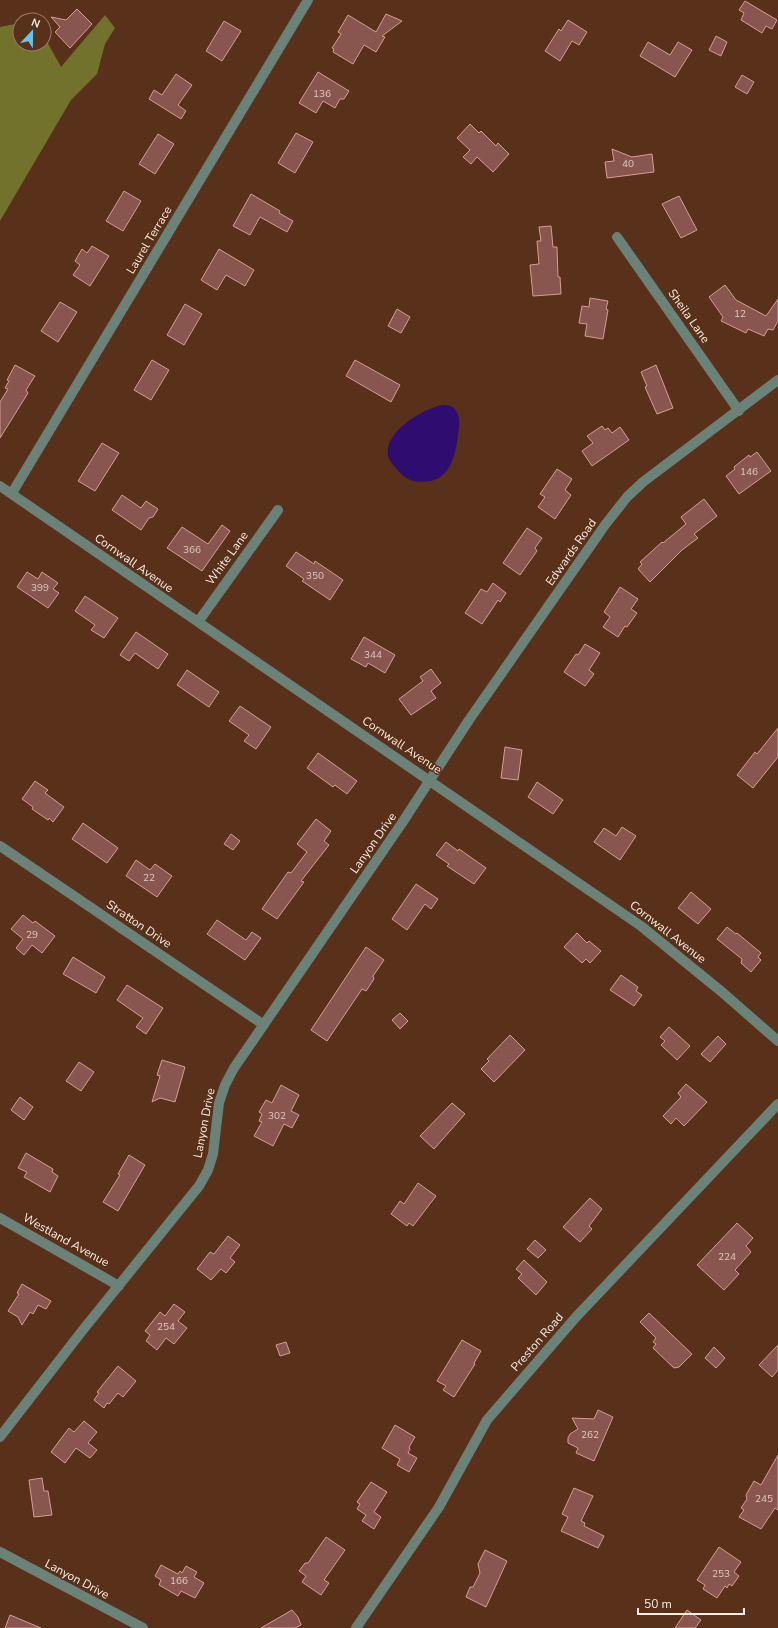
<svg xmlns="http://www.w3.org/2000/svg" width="778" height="1628" font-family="'Nunito Sans',sans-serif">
	<rect width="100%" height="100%" fill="#593019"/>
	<!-- forest -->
	<path fill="#72722d" d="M105,15L115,28L105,44L97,74L71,100L0,221V27L20,23V44H44V36L61,67Z"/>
	<!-- water -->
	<path fill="#2f0c70" d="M443,405C449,405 454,406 456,411C461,418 459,428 458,435C455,461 447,487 414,481C405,479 401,474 395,467C369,441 420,409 443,405Z"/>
	<!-- building -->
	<path fill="#89564f" stroke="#d69d95" d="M745,1L777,20L772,29L766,26L762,33L741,20L744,13L739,10Z
		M77,9L92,24L70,48L55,32L60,27L51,17L66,20Z
		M386,14L402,21L382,36L385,37L376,52L364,45L353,64L333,52L334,49L332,48L341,34L338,32L348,15L376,32Z
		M568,20L587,32L579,45L572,41L560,61L545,51L559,29L561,31Z
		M224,21L241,31L222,61L206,51Z
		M716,36L727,42L721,56L709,50Z
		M648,42L670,55L678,42L692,50L675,77L640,56Z
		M318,72L349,91L344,99H340L335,108L323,101L316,113L299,103Z
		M176,74L192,85L178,105L186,111L181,119L149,99L154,90L162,95Z
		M742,75L754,82L747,94L735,87Z
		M470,124L479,133L481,131L496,146L498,143L509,154L493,172L477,157L471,164L463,157L470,150L457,138Z
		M296,133L313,142L295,173L278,163Z
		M158,134L174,144L155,174L139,164Z
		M612,149L632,157L652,154L654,172L607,178L605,162L614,161Z
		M124,191L141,201L123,231L106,221Z
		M251,194L280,211L279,213L293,221L287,232L260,217L250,235L233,226Z
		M679,196L697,230L681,238L662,204Z
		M551,226L553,247H557L558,277H560L561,294L533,296L530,265L539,264L537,241H541L539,227Z
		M92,246L109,256L90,286L73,275L80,265L75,261L82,249L87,253Z
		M219,249L254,270L245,286L226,275L217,290L201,280Z
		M725,285L736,300L766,316L778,299V321L773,330L768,329L764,336L748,329L746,333L721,321L723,317L709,297Z
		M590,298L608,301L606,309L608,310L603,339L585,336L587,324L579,323L582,306L589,307Z
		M60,302L77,312L58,342L41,331Z
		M185,304L202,314L184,345L167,335Z
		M397,309L410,317L401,333L388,326Z
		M152,360L169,370L151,400L134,390Z
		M355,360L400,385L391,402L346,376Z
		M15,365L35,376L26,390L28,393L0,438V402L8,389L5,388L9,381L7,380Z
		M656,365L673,408L657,414L645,387L647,386L641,372Z
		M602,426L605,430L608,428L612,433L620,427L629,440L592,466L582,451L593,443L587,436Z
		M102,443L119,453L95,491L78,481Z
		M757,452L771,471L739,494L726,476L735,469L734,467L749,455L750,457Z
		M557,469L572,479L565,490L571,495L555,519L538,507L545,497L540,494Z
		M122,495L141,508L146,501L158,509L153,517L149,518L141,530L112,510Z
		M704,499L717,516L694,534L698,538L682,550L650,582L638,569L642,564L640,562L662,542L663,543L686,524L681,517Z
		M222,525L230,531L202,571L167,548L182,527L208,544Z
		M527,528L542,538L535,548L537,551L520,575L503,563Z
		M296,552L314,564L315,561L343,580L330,600L302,581L304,579L286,566Z
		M27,572L38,579L42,572L58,583L53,589L59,593L48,608L17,587Z
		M493,583L506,593L500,602L498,600L482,624L465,613L481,589L487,592Z
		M620,587L638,599L631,609L637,613L627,627L625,626L618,637L603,627L610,617L604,612Z
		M85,596L118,618L104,638L91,630L95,625L75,611Z
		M136,632L168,654L158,669L135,653L129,661L120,655Z
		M364,637L395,655L385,673L368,663L366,667L351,659Z
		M585,644L600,653L589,670L594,674L585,686L564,672L576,654L578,655Z
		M431,669L441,683L431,691L436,698L411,715L399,699L423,681L420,677Z
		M187,670L219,692L209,707L177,685Z
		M240,706L271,727L256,749L244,741L249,735L229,721Z
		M778,728V757L753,788L737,775L755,752L757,754Z
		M505,747L522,750L518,780L501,778Z
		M318,753L357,781L347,794L335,785L333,787L307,768Z
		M35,781L48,790L45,793L64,807L53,822L49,818L48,820L32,809L33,807L22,799Z
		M537,782L563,800L553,814L528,797Z
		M316,819L331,831L324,841L329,845L301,881L304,882L277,919L262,909L288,872L291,873L307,852L297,844Z
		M83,823L118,848L107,863L72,839Z
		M622,827L636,836L620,860L594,842L604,828L616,836Z
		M231,834L240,841L233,850L224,844Z
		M446,842L458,851L459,849L486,868L474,884L447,866L449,864L436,855Z
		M136,860L150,870L155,864L172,876L157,897L126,876Z
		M416,884L438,899L431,909L425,904L407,930L392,919Z
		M691,892L711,909L698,924L678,908Z
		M23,915L33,923L35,921L55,936L42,953L32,945L24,955L16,948L23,939L11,929Z
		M217,920L246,940L252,932L261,938L245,960L207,934Z
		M727,927L736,934L737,933L761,953L758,957L761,960L751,972L741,963L742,959L717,939Z
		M577,933L587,943L589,941L601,951L590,963L586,959L582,963L564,947Z
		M366,947L384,960L373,976L374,979L366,991L362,989L327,1041L311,1030Z
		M73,957L105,977L96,993L63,974Z
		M621,975L638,987L636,991L642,995L634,1006L610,990Z
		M127,985L163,1008L146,1034L136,1027L143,1018L117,1000Z
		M400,1013L408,1021L400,1029L392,1020Z
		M669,1027L690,1046L677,1060L661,1045L665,1041L660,1037Z
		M510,1035L525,1050L494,1082L481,1069L489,1061L487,1059Z
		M718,1036L726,1044L710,1062L701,1054Z
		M162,1060L185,1067L175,1102L160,1098L152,1102L160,1076L157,1075Z
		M79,1062L94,1072L81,1091L66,1081Z
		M686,1084L707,1102L684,1126L676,1118L671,1124L663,1116L681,1097L678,1093Z
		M281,1085L299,1095L291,1111L299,1115L292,1128L284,1124L273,1146L254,1136L262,1122L259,1121L262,1114L259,1112L266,1100L272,1103Z
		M20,1097L33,1107L24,1120L11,1110Z
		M452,1103L465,1114L434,1149L420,1136Z
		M26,1153L53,1169L52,1172L58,1176L50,1192L24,1177L27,1172L18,1168Z
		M129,1155L145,1165L118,1211L103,1202L120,1175L118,1174Z
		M418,1183L436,1196L413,1226L409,1223L407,1226L391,1214L400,1201L404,1204Z
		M590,1198L602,1209L589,1226L592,1229L580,1242L563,1227Z
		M737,1223L753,1238L746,1246L751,1252L735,1270L739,1274L724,1290L697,1265Z
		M228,1236L240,1245L230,1258L235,1262L226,1273L221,1269L211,1280L197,1269L210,1252L214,1254Z
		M535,1240L546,1250L538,1258L527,1249Z
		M524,1260L547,1282L536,1295L518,1278L522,1274L516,1269Z
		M22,1284L51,1301L46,1309L38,1305L33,1314L30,1312L22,1325L18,1317L8,1311L19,1294L17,1293Z
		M174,1304L185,1312L178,1321L187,1328L174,1344L166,1338L157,1350L146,1341L150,1335L145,1331L160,1312L165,1316Z
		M649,1313L692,1354L679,1367L674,1368L653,1348L656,1344L653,1342L656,1338L640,1322Z
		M462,1340L481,1351L474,1363L475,1364L454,1397L443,1390L446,1386L437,1381Z
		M286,1342L290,1353L280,1356L276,1345Z
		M778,1345V1370L772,1377L759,1365Z
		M714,1347L725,1358L716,1368L705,1358Z
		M118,1366L136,1381L123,1397L118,1393L109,1404L107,1403L104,1408L94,1400L99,1393L97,1392Z
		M598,1410L613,1417L594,1461L576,1453L578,1448L568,1443V1438L570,1434L578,1429L572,1418L594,1419Z
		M84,1421L97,1432L88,1443L97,1450L90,1458L76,1448L65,1463L51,1452L69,1428L74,1432Z
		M395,1425L415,1437L409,1447L410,1449L408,1453L417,1458L409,1472L397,1465L400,1459L382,1448Z
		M778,1455V1510L775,1508L761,1529L739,1517L744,1510L741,1508L747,1499L746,1495L754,1481L761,1485Z
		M42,1478L44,1491H48L52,1515L34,1517L29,1480Z
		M371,1482L387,1492L374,1512L381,1517L374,1529L362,1521L366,1515L357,1509L360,1504L357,1502Z
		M574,1488L593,1496L581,1521L585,1523L584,1526L604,1536L598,1548L561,1531L568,1517L562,1514Z
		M326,1537L345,1550L324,1580L329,1583L321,1595L302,1582L306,1576L299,1571L305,1563H308Z
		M719,1547L741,1562L734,1572L739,1576L732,1586L729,1584L727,1588L725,1586L717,1598L703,1589L705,1585L697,1580Z
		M485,1550L507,1561L486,1607L466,1597L470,1587H473L480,1573L478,1564Z
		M161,1565L178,1574L180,1571L182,1573L186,1566L197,1572L194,1577L204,1583L195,1598L181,1591L178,1596L159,1585L161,1580L155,1576Z
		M292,1610L298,1617L301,1625L295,1628H261Z
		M687,1610L701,1620L695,1628H675Z
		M10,1615L41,1628H5Z"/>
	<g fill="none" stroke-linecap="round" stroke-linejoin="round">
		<!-- minor -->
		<path stroke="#6a8278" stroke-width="10" d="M617,237L739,411
			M0,486L641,926L722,992L778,1041
			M12,493L308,0
			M198,622L278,510
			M0,846L264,1025
			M0,1218L119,1286
			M0,1437L82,1331L199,1186L208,1170L213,1154L219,1103L225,1085L234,1068L402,823L469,720L605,525L627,497L643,482L778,380
			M0,1552L143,1628
			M356,1628L439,1507L487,1420L576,1317L778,1104"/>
	</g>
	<g text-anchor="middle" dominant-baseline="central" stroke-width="3" stroke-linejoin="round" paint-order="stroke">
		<!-- number labels -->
		<g font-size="10" fill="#e0c7bf">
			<text x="322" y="94">136</text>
			<text x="628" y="164">40</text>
			<text x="740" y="314">12</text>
			<text x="749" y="472">146</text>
			<text x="192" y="550">366</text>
			<text x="315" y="576">350</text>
			<text x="40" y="588">399</text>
			<text x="373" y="655">344</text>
			<text x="149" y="878">22</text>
			<text x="32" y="935">29</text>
			<text x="277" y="1116">302</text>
			<text x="727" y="1257">224</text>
			<text x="166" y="1327">254</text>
			<text x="590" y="1435">262</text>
			<text x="764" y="1499">245</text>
			<text x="721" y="1574">253</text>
			<text x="179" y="1581">166</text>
		</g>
		<!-- street labels -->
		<g font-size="12" fill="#fdede4" stroke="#593019">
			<text transform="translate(149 240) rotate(-59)">Laurel Terrace</text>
			<text transform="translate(689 316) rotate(55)">Sheila Lane</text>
			<text transform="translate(571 552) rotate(-55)">Edwards Road</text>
			<text transform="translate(227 558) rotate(-54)">White Lane</text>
			<text transform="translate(134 563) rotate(35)">Cornwall Avenue</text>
			<text transform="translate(402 745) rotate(34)">Cornwall Avenue</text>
			<text transform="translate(373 843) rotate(-55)">Lanyon Drive</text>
			<text transform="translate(139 924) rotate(34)">Stratton Drive</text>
			<text transform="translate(668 932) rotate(38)">Cornwall Avenue</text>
			<text transform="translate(204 1123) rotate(-79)">Lanyon Drive</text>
			<text transform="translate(66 1240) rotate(29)">Westland Avenue</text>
			<text transform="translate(537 1342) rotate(-49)">Preston Road</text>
			<text transform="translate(77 1579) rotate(28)">Lanyon Drive</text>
		</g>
	</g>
	<!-- north arrow -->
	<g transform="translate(32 32) rotate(22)"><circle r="19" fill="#593019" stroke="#9b7c6a"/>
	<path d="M0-3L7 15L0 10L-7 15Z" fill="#65c5ee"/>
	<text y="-6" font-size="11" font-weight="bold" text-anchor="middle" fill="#fdede4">N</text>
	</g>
	<!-- scale -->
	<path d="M638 1608v6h106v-6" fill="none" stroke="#fdede4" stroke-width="2"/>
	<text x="644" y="1608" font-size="12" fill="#fdede4" stroke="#593019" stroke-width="3" paint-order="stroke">50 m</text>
</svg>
